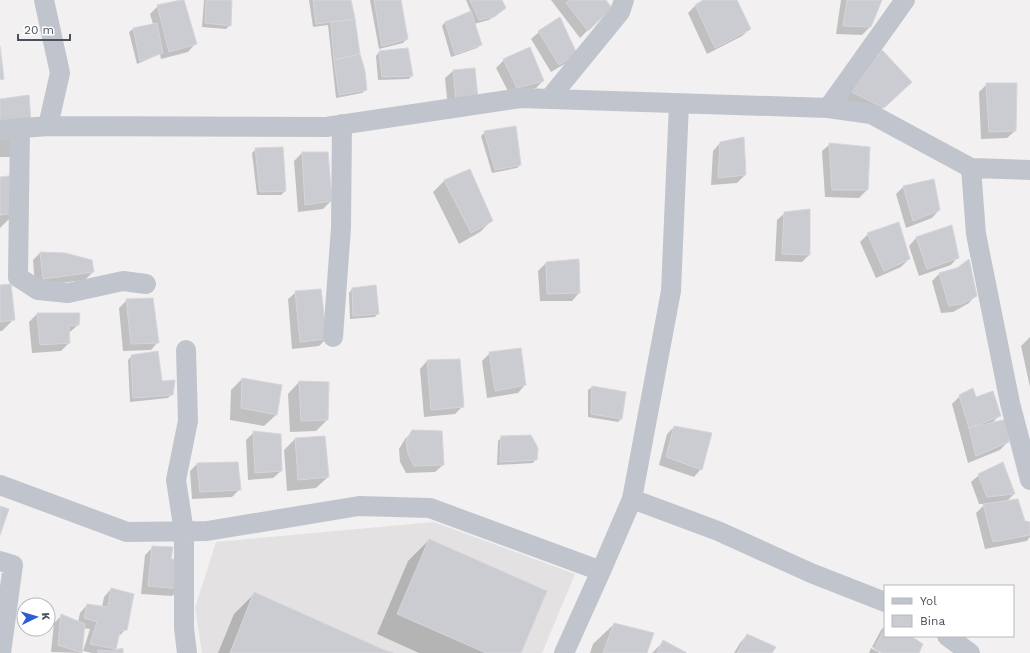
<svg xmlns="http://www.w3.org/2000/svg" width="1030" height="653" font-family="'Work Sans',sans-serif">
	<rect width="100%" height="100%" fill="#f2f0f0"/>
	<!-- education -->
	<path fill="#e3e1e1" d="M434,522L575,574L542,653H202L195,608L216,542Z"/>
	<!-- shadow -->
	<path fill="#0003" d="M204,0H231L230,25L226,29L202,27Z
		M309,0H349L366,90L362,93L336,98L328,25L313,27Z
		M370,0H400L407,39L403,43L379,49Z
		M466,0H501V12L489,20L474,24L480,45L477,48L451,57L442,26L445,22L471,12Z
		M551,0H604L603,15L580,38Z
		M705,0H736L750,29L742,36L707,54L688,13L696,5Z
		M841,0H881L870,27L862,35L836,34Z
		M158,6L195,44L188,52L161,59L160,54L137,64L129,32L133,29L153,24L150,14Z
		M539,32L576,54L568,62L551,72L531,39Z
		M529,48L543,81L536,88L510,95L496,68L504,60Z
		M379,52L412,75L409,79L378,80L376,56Z
		M882,52L903,89L875,115L845,100L875,59Z
		M474,69L477,98L448,109L445,78L453,71Z
		M987,84L1015,131L1007,138L981,139L979,92Z
		M28,96L11,157H0V100Z
		M485,132L520,165L517,168L492,173L481,136Z
		M720,143L745,175L737,183L711,185L713,151Z
		M830,144L867,190L859,198L825,197L822,151Z
		M282,148L285,191L281,195H257L252,153L256,149Z
		M302,153H327L331,201L323,209L298,212L294,161Z
		M470,171L492,220L480,232L459,244L433,192L444,181Z
		M0,178L15,213L0,228Z
		M903,187L939,210L932,218L906,228L896,194Z
		M785,213L809,255L802,262L775,261L777,220Z
		M951,226L958,257L951,265L919,276L909,246L916,238Z
		M868,234L909,259L901,267L876,278L860,242Z
		M40,253L93,272L85,280L35,286L33,260Z
		M578,260L579,293L572,301H540L538,271L546,263Z
		M940,273L976,295L969,303L953,312L941,313L932,281Z
		M0,286L14,319L2,331H0Z
		M352,289L378,313L375,317L350,319L349,293Z
		M296,292L326,339L319,346L292,349L288,299Z
		M127,300L158,342L151,350L123,351L119,308Z
		M37,314H79L78,325L70,332L68,333L69,343L61,351L32,353L29,322Z
		M1030,337V387L1021,346Z
		M490,353L525,385L518,393L487,398L482,361Z
		M132,356L161,382L172,394L168,398L130,402L128,360Z
		M427,361L463,406L455,414L424,417L420,369Z
		M242,379L281,386L276,415L264,426L230,420L231,390Z
		M299,382L328,383L327,420L316,431L290,432L288,394Z
		M592,387L625,393L622,418L618,422L588,417V390Z
		M960,396L976,398L1000,415L991,424L1008,442L1000,450L968,463L952,404Z
		M674,427L701,469L694,477L659,465L667,434Z
		M413,431L443,465L435,472L406,473L400,462L399,449L405,439Z
		M254,432L281,471L273,478L248,480L246,440Z
		M324,437L328,477L316,488L287,491L284,450L295,439Z
		M502,437L536,459L533,463L497,465L498,441Z
		M197,464L240,489L232,497L192,499L190,471Z
		M979,475L1014,494L1006,502L1024,522L1030,523V537L1027,541L985,549L976,513L985,504H979L971,482Z
		M429,540L519,653H419L377,634L408,561Z
		M153,547L170,560L180,589L172,596L141,594L145,555Z
		M111,589L126,629L118,637L116,649L112,652L122,653H92L83,651L90,629L84,628L81,653L51,652L54,623L61,616L78,622L80,613L87,605L102,607L104,597Z
		M254,594L391,653H218L234,614Z
		M614,624L646,653H590L593,644Z
		M885,626V636H910L918,653H885L872,647L881,630Z
		M747,635L771,653H734L740,643Z
		M663,642L685,653H652Z
		M871,648L880,653H869Z"/>
	<!-- building -->
	<path fill="#cbccd2" stroke="#d5d5db" d="M181,0H184L197,44L169,52L157,5Z
		M206,0H232L231,26L205,23Z
		M313,0H351L355,19L316,24Z
		M374,0H401L408,39L382,46Z
		M470,0H502L506,8L494,17L479,20Z
		M570,0H606L612,8L588,31L566,3Z
		M703,0H737L751,29L715,48L695,5Z
		M847,0H882L871,27L843,26Z
		M471,11L482,45L455,54L445,22Z
		M560,17L577,54L559,65L538,31Z
		M355,19L360,54L334,60L331,22Z
		M157,23L163,53L140,61L133,28Z
		M0,46L4,79L0,80Z
		M530,47L544,81L517,88L503,59Z
		M408,48L413,76L382,77L379,51Z
		M882,50L912,82L884,108L852,92Z
		M360,54L365,71L367,90L339,95L334,60Z
		M475,68L478,99L456,101L453,70Z
		M986,83H1017L1016,131L989,132Z
		M29,95L32,136L0,138V99Z
		M516,126L521,165L495,170L484,131Z
		M744,137L746,175L718,178L720,142Z
		M829,143L870,147L868,190H832Z
		M283,147L286,191L260,192L255,148Z
		M302,152H328L332,201L305,205Z
		M470,169L493,221L471,233L444,180Z
		M17,175L16,213L0,215V177Z
		M934,179L940,210L913,221L903,186Z
		M810,209V255L782,254L784,212Z
		M899,222L910,259L884,271L867,233Z
		M952,225L959,258L927,269L916,237Z
		M40,252L65,253L92,260L94,272L43,279Z
		M579,259L580,293L547,294L546,262Z
		M969,259L977,296L962,304L949,306L939,273L957,268Z
		M11,284L15,320L0,322V285Z
		M376,285L379,314L353,316L352,288Z
		M321,289L327,339L300,342L295,291Z
		M153,298L159,343L131,344L126,299Z
		M37,313H80L79,325L69,326L70,343L40,345Z
		M521,348L526,385L495,391L489,352Z
		M158,351L162,381L175,380L173,395L133,398L131,355Z
		M460,359L464,407L431,410L427,360Z
		M242,378L282,385L277,415L241,408Z
		M299,381L329,382L328,420L301,421Z
		M592,386L626,392L622,419L591,414Z
		M973,388L976,397L993,391L1001,416L969,428L959,395Z
		M1007,419L1009,442L976,456L969,428Z
		M674,426L712,433L702,470L666,457Z
		M412,430L442,431L444,465L414,466L408,454L406,441Z
		M253,431L281,434L282,471L255,473Z
		M531,435L538,448L537,460L500,462L501,436Z
		M325,436L329,477L298,480L295,438Z
		M238,462L241,490L200,492L197,463Z
		M1003,462L1015,494L987,497L978,474Z
		M1018,499L1025,521L1030,522V535L993,542L983,504Z
		M0,506L9,509L0,535Z
		M429,539L547,591L521,653H486L397,614Z
		M152,546L173,547L171,559L182,560L181,589L148,586Z
		M111,588L134,594L127,630L120,631L116,649L90,644L97,622L84,618L87,604L108,607Z
		M254,592L384,650L394,653H230Z
		M61,614L85,624L82,653L58,645Z
		M614,623L654,633L647,653H603Z
		M885,628V636H911L923,644L919,653H882L874,649Z
		M747,634L776,647L772,653H737Z
		M663,640L687,653H657Z
		M123,648V653H98V650L111,651Z"/>
	<g fill="none" stroke-linecap="round" stroke-linejoin="round">
		<!-- minor -->
		<path stroke="#c0c5cd" stroke-width="20" d="M44,0L60,73L48,126
			M549,99L620,12L624,0
			M828,108L905,0
			M20,128L18,277L38,290L68,293L123,281L146,284
			M0,130L48,126L326,127L521,98L828,108L871,114L971,168L1030,170
			M971,168L976,234L1010,403L1030,480
			M333,337L341,228L342,124
			M186,350L188,421L176,480L184,532V628L187,653
			M0,485L127,532L207,531L359,506L430,508L601,571
			M632,499L718,531L811,573L885,602
			M0,561L13,565L1,653
			M947,636L970,653
			M564,653L601,571L632,499L671,291L679,103"/>
	</g>
	<!-- legend -->
	<rect x="884" y="585" width="130" height="52" fill="#ffffff" stroke="#b7b9bd"/>
	<rect x="892" y="598" width="20" height="6" fill="#c0c5cd" stroke="#b7b9bd"/>
	<text x="920" y="605" font-size="12" fill="#4a515b">Yol</text>
	<rect x="892" y="615" width="20" height="12" fill="#cbccd2" stroke="#b7b9bd"/>
	<text x="920" y="625" font-size="12" fill="#4a515b">Bina</text>
	<!-- north arrow -->
	<g transform="translate(36 617) rotate(85)"><circle r="19" fill="#ffffff" stroke="#b7b9bd"/>
	<path d="M0-3L7 15L0 10L-7 15Z" fill="#2c5ed0"/>
	<text y="-6" font-size="11" font-weight="bold" text-anchor="middle" fill="#4a515b">K</text>
	</g>
	<!-- scale -->
	<path d="M18 34v6h52v-6" fill="none" stroke="#4a515b" stroke-width="2"/>
	<text x="24" y="34" font-size="12" fill="#4a515b" stroke="#ffffff" stroke-width="3" paint-order="stroke">20 m</text>
</svg>
